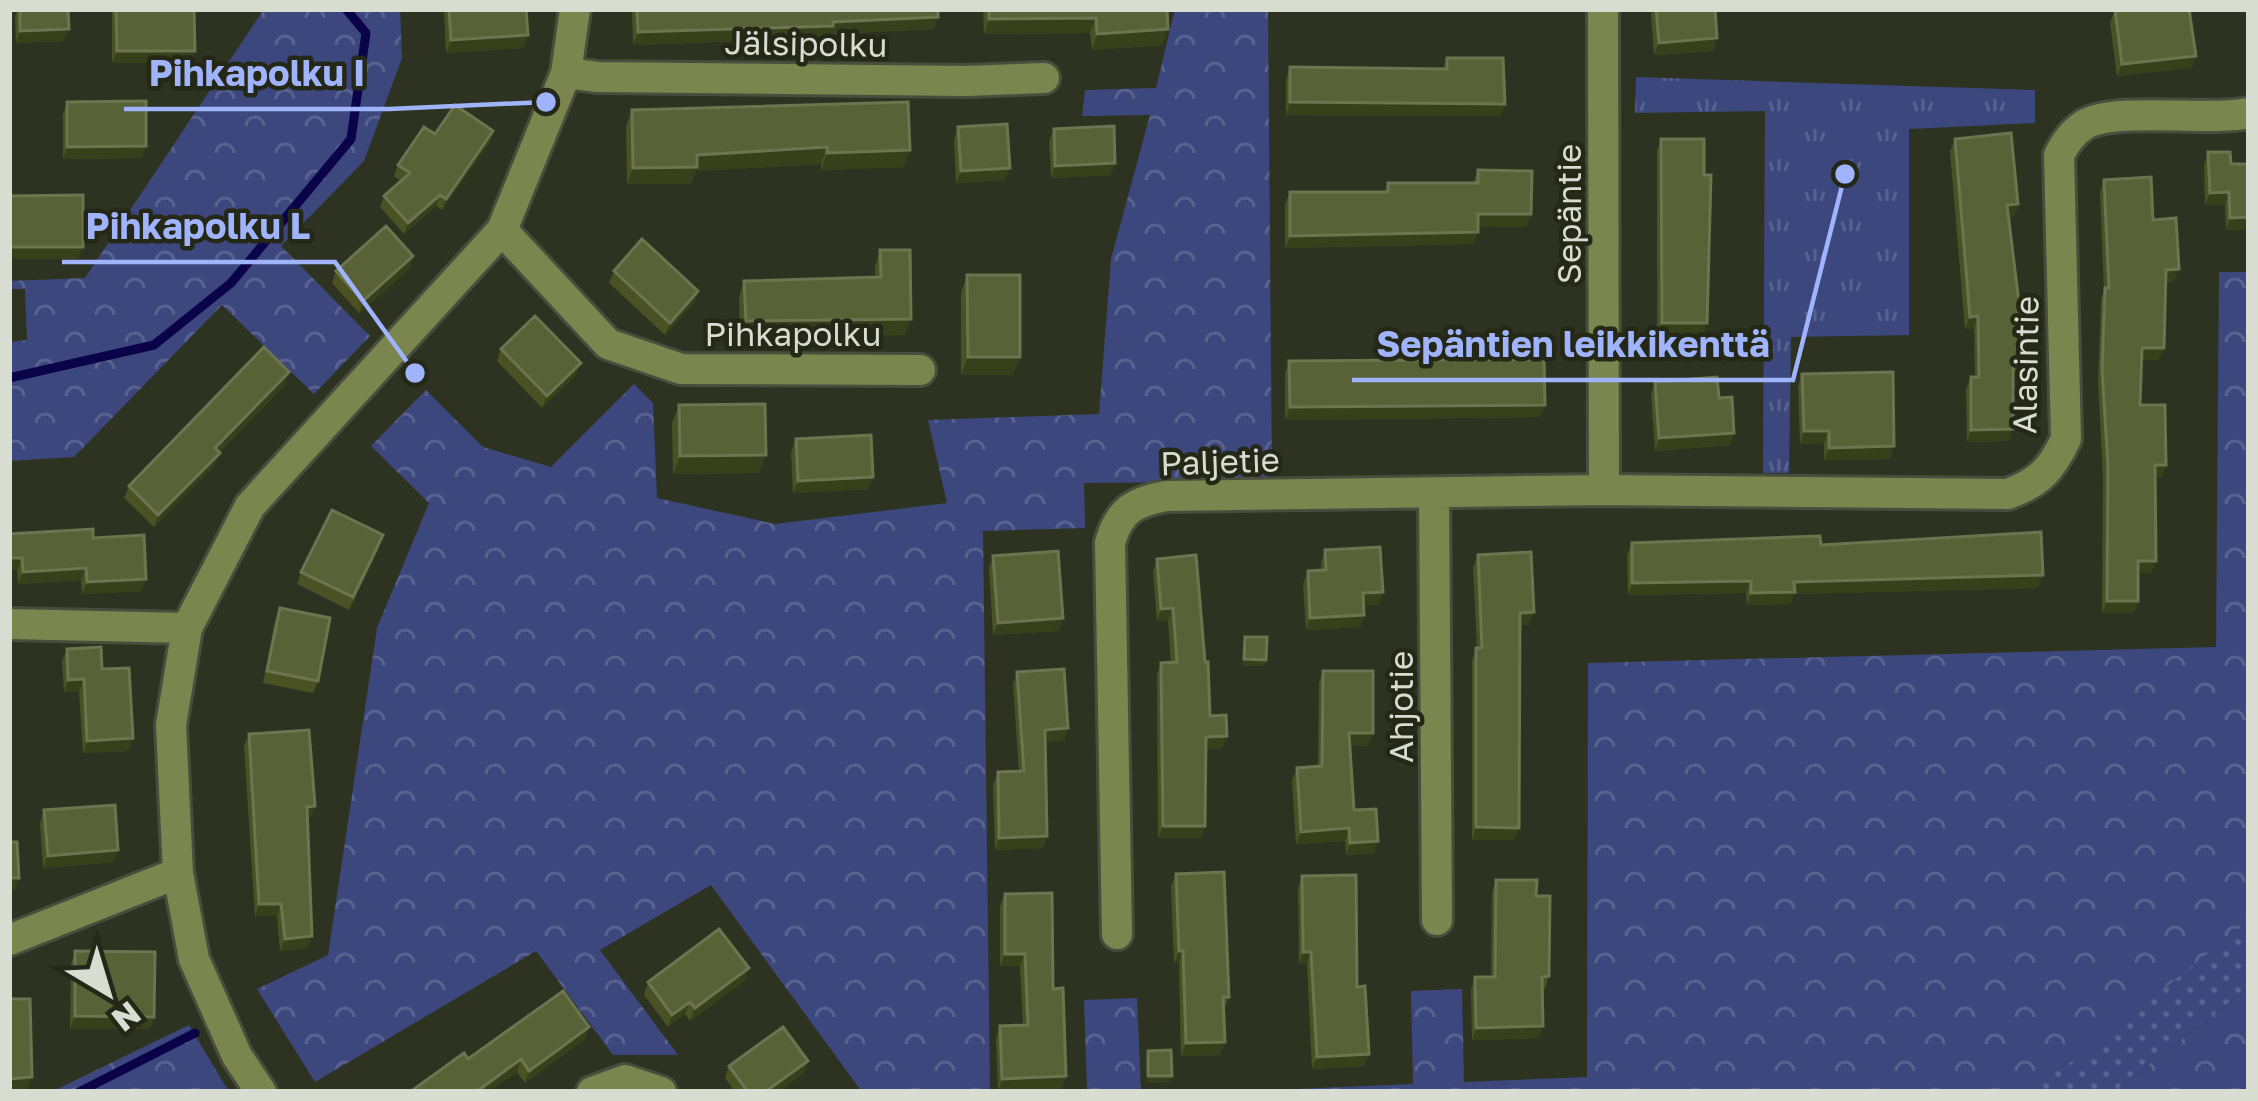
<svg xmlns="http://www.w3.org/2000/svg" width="2258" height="1101" font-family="'Golos Text',sans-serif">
	<defs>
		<pattern id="grass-dots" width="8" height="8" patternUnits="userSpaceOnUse" patternTransform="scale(3)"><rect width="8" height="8" fill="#3c487d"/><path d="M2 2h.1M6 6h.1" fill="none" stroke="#58628e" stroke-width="1.8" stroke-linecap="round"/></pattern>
		<pattern id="forest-crowns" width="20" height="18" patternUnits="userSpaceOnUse" patternTransform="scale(3)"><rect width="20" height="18" fill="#3c487d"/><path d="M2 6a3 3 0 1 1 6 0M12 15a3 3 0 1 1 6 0" fill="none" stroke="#58628e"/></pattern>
		<pattern id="park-tufts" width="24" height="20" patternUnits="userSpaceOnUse" patternTransform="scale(3)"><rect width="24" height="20" fill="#3c487d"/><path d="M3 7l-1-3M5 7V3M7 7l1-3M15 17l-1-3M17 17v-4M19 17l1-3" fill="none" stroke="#58628e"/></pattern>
	</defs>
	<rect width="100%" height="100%" fill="#2e3221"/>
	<!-- grass -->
	<path fill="url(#grass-dots)" d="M2249,882V987L2114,1092H2018L2077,1058Z"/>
	<!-- forest -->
	<path fill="url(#forest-crowns)" d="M264,9H400L402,58L364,161L281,246L370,336L314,394L222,305L74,457L9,461V342L27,340L25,289H9V281L85,278Z
		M1175,9H1268L1272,481L1084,483L1085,528L983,531L990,1092H862L711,885L600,950L678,1055H613L536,951L315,1082L257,989L328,955L377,628L429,503L371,446L426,390L483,447L551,467L634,384L653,403L657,498L775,524L947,503L928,420L1099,414L1111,259L1150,115L1082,116L1085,90L1156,88Z
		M2219,272H2249V882L2244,887L2240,928L2077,1058L2018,1092H1224L1413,1084L1411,991L1462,989L1464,1082L1587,1077L1588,663L2216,647Z
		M2249,987V1092H2114Z
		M1137,998L1141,1092H1087L1084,1000Z
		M189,1025L229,1092H50H51Z"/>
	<!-- park -->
	<path fill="url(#park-tufts)" d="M1636,77L2035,90V123L1909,129V335L1791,337L1789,473H1763L1765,111L1635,113Z"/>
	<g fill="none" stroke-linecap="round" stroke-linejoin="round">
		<!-- stream -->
		<path stroke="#0a0349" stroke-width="9" d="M9,378L154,345L231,283L351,139L366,33L346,9
			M79,1092L195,1033"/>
		<defs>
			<path id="minor" d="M1603,9L1604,490
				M566,73L598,77L966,81L1044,78
				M502,230L608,344L681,369L920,370
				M1434,494L1437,920
				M9,624L187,628
				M1117,934L1110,543C1119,510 1134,502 1166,496L1604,490L2008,494C2040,482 2051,470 2066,439L2059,155C2066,142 2072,133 2084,125C2116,106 2207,122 2249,113
				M9,940L178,873
				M261,1092L237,1056L194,959L178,873L171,725L187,628L250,506L502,230L566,73L575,9
				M592,1092L625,1080L661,1092"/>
		</defs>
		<!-- minor casing -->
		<use href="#minor" stroke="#494d3d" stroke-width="36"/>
		<!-- minor -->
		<use href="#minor" stroke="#7a864d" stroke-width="30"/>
	</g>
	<!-- wall -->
	<path fill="#4a5224" d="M18,9H68L64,41L16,43L15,16Z
		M112,9H194L195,51L190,63H112Z
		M444,9H526L528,35L523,48L446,53Z
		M632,9H938L934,29L830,34L829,38L633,45Z
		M983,9H1167L1168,29L1162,45L1092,50L1090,33L984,34Z
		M1653,9H1715L1717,38L1713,51L1654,55L1651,14Z
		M2115,10L2196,56L2191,68L2117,76L2110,22Z
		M1447,58L1505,104L1500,116L1286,115V80L1290,67L1443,69Z
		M67,102L142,158L63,159V114Z
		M908,102L904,167L821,170V164L696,171L691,184H627L626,126L632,110Z
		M958,127L1005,180L956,183L954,139Z
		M1054,129L1111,175L1051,178L1049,141Z
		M493,131L489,143L442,210L436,206L404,234L380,207L384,196L401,181L394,176L398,165L435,134Z
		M1661,139L1703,335H1657V151Z
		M1955,139L2018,204L2014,216L2008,217L2018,365L2013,377L2009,441L1967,442L1966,389L1971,377H1975L1974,328L1965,329L1950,151Z
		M2208,152L2231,164L2249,229L2226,230L2225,205H2205L2204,165Z
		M1478,170L1527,227L1478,226L1473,244L1285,248V204L1290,192H1385L1388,183H1473Z
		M2104,180L2153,220L2174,281L2166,282L2159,360H2142L2140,405L2166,465L2162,477H2156L2152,573H2138V601L2134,613H2102L2103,478L2098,381L2101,300L2104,291L2100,192Z
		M880,250L905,335L740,337L739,297L744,281L875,278V266Z
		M413,256L409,269L359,313L332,283L336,271Z
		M614,271L698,291L694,303L665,335L609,283Z
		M967,275L1013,375H961V293Z
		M501,349L576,375L542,408L497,361Z
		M1289,361L1545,405L1540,417L1285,420V374Z
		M1802,374L1890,459L1824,460V443L1800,444L1798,386Z
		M1655,382L1719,398L1734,433L1730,445L1655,451L1651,394Z
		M285,385L219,452L215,465L154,527L124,498L129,486Z
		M679,405L759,473L673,474L672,423Z
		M796,439L869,489L793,493L791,452Z
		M9,534L93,538L142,591L82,594L81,580L18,584L17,570H9Z
		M1632,543L1821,545L2043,575L2038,588L1794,594L1790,604L1747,605L1746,593L1628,595L1627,555Z
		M379,548L349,610L297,584L301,572Z
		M1325,550L1383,592L1378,605H1364L1360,627L1306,630L1303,584L1308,571L1321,570V562Z
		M1478,555L1529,625H1520L1519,828L1514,840H1472V660L1477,648L1473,567Z
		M993,556L1063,618L1058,631L993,635L989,568Z
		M1157,559L1222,749H1206L1201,838H1158L1157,675L1161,663H1171L1168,621H1157L1153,571Z
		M280,608L318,681L313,693L263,683L275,620Z
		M67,649L102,669L133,738L128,751L83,753L79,692H64L62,661Z
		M1323,671L1368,746L1350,745L1354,810L1374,853L1346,855L1345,841L1296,844L1292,780L1297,768L1318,767L1319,683Z
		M1017,672L1068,728L1064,740L1045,742L1047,836L1043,848L995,850L993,784L998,772L1019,771L1013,684Z
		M249,734L311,818H307L312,936L307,948L280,951L277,916H255L244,746Z
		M44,810L113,862L43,868L40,823Z
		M1176,874L1229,997L1224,1009L1220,1055L1181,1056L1179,963H1174L1171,886Z
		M1302,876L1357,987L1365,1066L1312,1069L1307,964H1299L1298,888Z
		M1496,880L1536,896L1549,976L1545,989H1542L1543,1026L1539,1038L1472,1040L1471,990L1475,977H1491L1492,892Z
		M1005,894L1053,989L1062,1089L998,1092L996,1038L1000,1026L1023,1025L1020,966H1000V906Z
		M75,951L154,1017L150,1029H70L71,964Z
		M749,968L744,981L690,1021L685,1014L668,1027L644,995L648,982Z
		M585,1039L525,1083L517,1072L488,1092H410Z
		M808,1061L804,1073L778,1092H735L725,1078L729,1066Z"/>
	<!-- shaded-wall -->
	<path fill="#383f1b" d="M938,17L934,29L830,34L829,38L633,45L638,32Z
		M1096,18L1090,33L984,34L989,19Z
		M69,29L64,41L16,43L20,31Z
		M1168,29L1162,45L1092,50L1097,34Z
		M528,35L523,48L446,53L451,40Z
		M1717,38L1713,51L1654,55L1659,43Z
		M117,51H195L190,63H112Z
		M2196,56L2191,68L2117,76L2122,64Z
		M1290,102L1505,104L1500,116L1286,115Z
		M493,131L489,143L442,210L446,199Z
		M146,146L142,158L63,159L67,147Z
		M827,147L821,164L696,171L691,184H627L633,168L697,155Z
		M910,150L904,167L821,170L827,153Z
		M1115,163L1111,175L1051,178L1055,166Z
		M1010,168L1005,180L956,183L961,171Z
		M2229,192L2225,205H2205L2210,193Z
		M440,195L436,206L404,234L408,223Z
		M2018,204L2014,216L2003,217L2007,205Z
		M1478,214H1531L1527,227L1473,226Z
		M2249,217V229L2226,230L2230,218Z
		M1478,232L1473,244L1285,248L1290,236Z
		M9,247H83L78,259H9Z
		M413,256L409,269L359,313L363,301Z
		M2179,269L2174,281L2162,282L2166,270Z
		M698,291L694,303L665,335L670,323Z
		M1978,316L1974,328L1965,329L1970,317Z
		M911,319L905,335L740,337L746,321Z
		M1662,323H1707L1703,335H1657Z
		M2142,348H2164L2159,360H2138Z
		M968,357H1020L1013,375H961Z
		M581,363L576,375L542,408L547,396Z
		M289,372L285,385L210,460L215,448Z
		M1545,405L1540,417L1285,420L1290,407Z
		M2013,429L2009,441L1967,442L1971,430Z
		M1804,431H1829L1824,443L1800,444Z
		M1734,433L1730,445L1655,451L1659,438Z
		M1894,446L1890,459L1824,460L1829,448Z
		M220,453L215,465L154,527L158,515Z
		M766,455L759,473L673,474L680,456Z
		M2155,465H2166L2162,477H2151Z
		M873,477L869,489L793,493L798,481Z
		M9,558H22L17,570H9Z
		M2138,561H2156L2152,573H2134Z
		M86,568L81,580L18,584L23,572Z
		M2043,575L2038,588L1794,594L1790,604L1747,605L1751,593L1794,582Z
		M146,579L142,591L82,594L87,582Z
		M1751,581L1746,593L1628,595L1632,583Z
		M1383,592L1378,605L1359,606L1363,593Z
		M2107,601H2138L2134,613H2102Z
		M1173,608L1168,621H1157L1161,609Z
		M1534,612L1529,625H1516L1520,613Z
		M1364,615L1360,627L1306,630L1310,618Z
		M1063,618L1058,631L993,635L998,623Z
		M1244,659L1266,660L1264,666H1242Z
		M84,679L79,692H64L68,680Z
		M1068,728L1064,740L1040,742L1045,730Z
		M1349,733H1373L1368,746L1345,745Z
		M1227,736L1222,749H1202L1206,737Z
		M133,738L128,751L83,753L87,741Z
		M315,806L311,818L302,819L307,807Z
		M1163,826H1205L1201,838H1158Z
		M1476,827L1519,828L1514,840H1472Z
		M1349,828L1345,841L1296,844L1301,832Z
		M1047,836L1043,848L995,850L999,838Z
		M1378,841L1374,853L1346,855L1350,843Z
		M118,850L113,862L43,868L48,856Z
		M9,878H19L15,890H9Z
		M259,904H281L277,916H255Z
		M312,936L307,948L280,951L285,939Z
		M1179,951H1183L1179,963H1174Z
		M1303,952H1311L1307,964H1299Z
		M1005,954H1025L1020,966H1000Z
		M749,968L744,981L690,1021L695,1008Z
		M690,1002L685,1014L668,1027L672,1015Z
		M75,1016L154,1017L150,1029H70Z
		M1543,1026L1539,1038L1472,1040L1476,1028Z
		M589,1027L585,1039L525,1083L529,1071Z
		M1225,1042L1220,1055L1181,1056L1186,1043Z
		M1369,1054L1365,1066L1312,1069L1317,1057Z
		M521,1059L517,1072L488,1092H476Z
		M808,1061L804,1073L778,1092H765Z
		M1066,1076L1062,1089L998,1092L1002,1079Z
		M1148,1076H1172L1170,1082L1146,1083Z
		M32,1077L28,1089L9,1090V1079Z"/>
	<!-- building -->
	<path fill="#596137" stroke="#6d744f" stroke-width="3" d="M20,9H68L69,29L20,31Z
		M116,9H194L195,51H117Z
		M449,9H526L528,35L451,40Z
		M637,9H938V17L833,22V26L638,32Z
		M989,9H1167L1168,29L1097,34L1096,18L989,19Z
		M1656,9H1715L1717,38L1659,43Z
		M2189,9L2196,56L2122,64L2115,10Z
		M1447,58H1503L1505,104L1290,102V67L1447,69Z
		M146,101V146L67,147V102Z
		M908,102L910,150L827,153V147L697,155V167L633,168L632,110Z
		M455,105L493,131L446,199L440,195L408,223L384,196L410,173L398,165L424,127L435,134Z
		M1007,124L1010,168L961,171L958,127Z
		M1114,126L1115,163L1055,166L1054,129Z
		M2011,133L2018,204L2007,205L2020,311L2018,365H2013V429L1971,430V377H1979L1978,316L1970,317L1955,139Z
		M1661,139H1704V175H1711L1707,323H1662Z
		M2208,152H2230L2231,164H2249V217L2230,218L2229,192L2210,193Z
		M1478,170L1532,171L1531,214H1478V232L1290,236V192H1388V183H1478Z
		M2151,177L2153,220L2176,218L2179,269L2166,270L2164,348H2142L2140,405H2165L2166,465H2155L2156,561H2138V601H2107L2108,466L2102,369L2105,288H2109L2104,180Z
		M83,195V247H9V196Z
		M386,226L413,256L363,301L336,271Z
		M642,239L698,291L670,323L614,271Z
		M880,250H910L911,319L746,321L744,281L881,277Z
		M967,275H1020V357H968Z
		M535,316L581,363L547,396L501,349Z
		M264,347L289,372L215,448L220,453L158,515L129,486Z
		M1544,359L1545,405L1290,407L1289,361Z
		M1893,372L1894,446L1829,448V431H1804L1802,374Z
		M1717,377L1719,398L1732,397L1734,433L1659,438L1655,382Z
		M765,404L766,455L680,456L679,405Z
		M871,435L873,477L798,481L796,439Z
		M332,510L383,535L353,597L301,572Z
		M93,529V538L144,535L146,579L87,582L86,568L23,572L22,558H9V534Z
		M2041,532L2043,575L1794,582L1795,592L1751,593V581L1632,583V543L1820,536L1821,545Z
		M1380,547L1383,592L1363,593L1364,615L1310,618L1308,571L1326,570L1325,550Z
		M1058,551L1063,618L998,623L993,556Z
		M1531,552L1534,612L1520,613L1519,828L1476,827V648H1482L1478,555Z
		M1196,555L1205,662H1208L1210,716L1226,715L1227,736L1206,737L1205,826H1163L1161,663L1177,662L1173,608L1161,609L1157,559Z
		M280,608L330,618L318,681L267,671Z
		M1245,637H1267L1266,660L1244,659Z
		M101,647L102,669L129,668L133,738L87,741L84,679L68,680L67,649Z
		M1064,669L1068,728L1045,730L1047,836L999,838L998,772L1024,771L1017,672Z
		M1323,671H1373V733H1349L1354,810L1376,809L1378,841L1350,843L1349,828L1301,832L1297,768L1322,766Z
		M309,730L315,806L307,807L312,936L285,939L281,904H259L249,734Z
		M115,805L118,850L48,856L44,810Z
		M9,842H17L19,878H9Z
		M1224,872L1229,997H1223L1225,1042L1186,1043L1183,951H1179L1176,874Z
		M1356,875L1357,987L1365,986L1369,1054L1317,1057L1311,952H1303L1302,876Z
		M1496,880H1537L1536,896H1550L1549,976L1542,977L1543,1026L1476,1028L1475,977H1495Z
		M1052,893L1053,989L1063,988L1066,1076L1002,1079L1000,1026L1028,1025L1025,954H1005V894Z
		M719,929L749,968L695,1008L690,1002L672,1015L648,982Z
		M75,951L155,952L154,1017L75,1016Z
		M563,991L589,1027L529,1071L521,1059L476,1092H410L464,1053L468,1059Z
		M9,999H30L32,1077L9,1079Z
		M783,1027L808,1061L765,1092H748L729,1066Z
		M1171,1050L1172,1076H1148V1051Z"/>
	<g text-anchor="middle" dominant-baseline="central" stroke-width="9" stroke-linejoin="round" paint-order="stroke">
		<!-- street labels -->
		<g font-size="33" fill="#d9dcd1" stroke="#252817">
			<text transform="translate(806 43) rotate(1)">Jälsipolku</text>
			<text transform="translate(1568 214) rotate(-90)">Sepäntie</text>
			<text x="793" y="333">Pihkapolku</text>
			<text transform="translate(2025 365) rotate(-89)">Alasintie</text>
			<text transform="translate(1220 461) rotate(-2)">Paljetie</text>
			<text transform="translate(1400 707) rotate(-90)">Ahjotie</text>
		</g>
	</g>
	<!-- callouts -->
	<path fill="none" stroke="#a0b3fd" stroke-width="4.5" d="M546 102L389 109H124M415 373L335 262H62M1845 174L1793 380H1352"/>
	<g fill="#a0b3fd" stroke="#252817" stroke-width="4.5">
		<circle cx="546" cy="102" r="12"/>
		<circle cx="415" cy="373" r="12"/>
		<circle cx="1845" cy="174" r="12"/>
	</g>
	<g font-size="36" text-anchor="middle" font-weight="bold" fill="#a0b3fd" stroke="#252817" stroke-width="9" stroke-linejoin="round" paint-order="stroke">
		<text x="257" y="86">Pihkapolku I</text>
		<text x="198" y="239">Pihkapolku L</text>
		<text x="1573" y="357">Sepäntien leikkikenttä</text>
	</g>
	<!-- border -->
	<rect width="2258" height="1101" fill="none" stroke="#d9dcd1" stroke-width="24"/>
	<!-- north arrow -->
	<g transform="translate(108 993) rotate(142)" stroke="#252817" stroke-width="9" paint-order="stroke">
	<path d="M0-9L21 45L0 30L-21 45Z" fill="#d9dcd1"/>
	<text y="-18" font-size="33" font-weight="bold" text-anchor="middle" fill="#d9dcd1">N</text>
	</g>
</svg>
